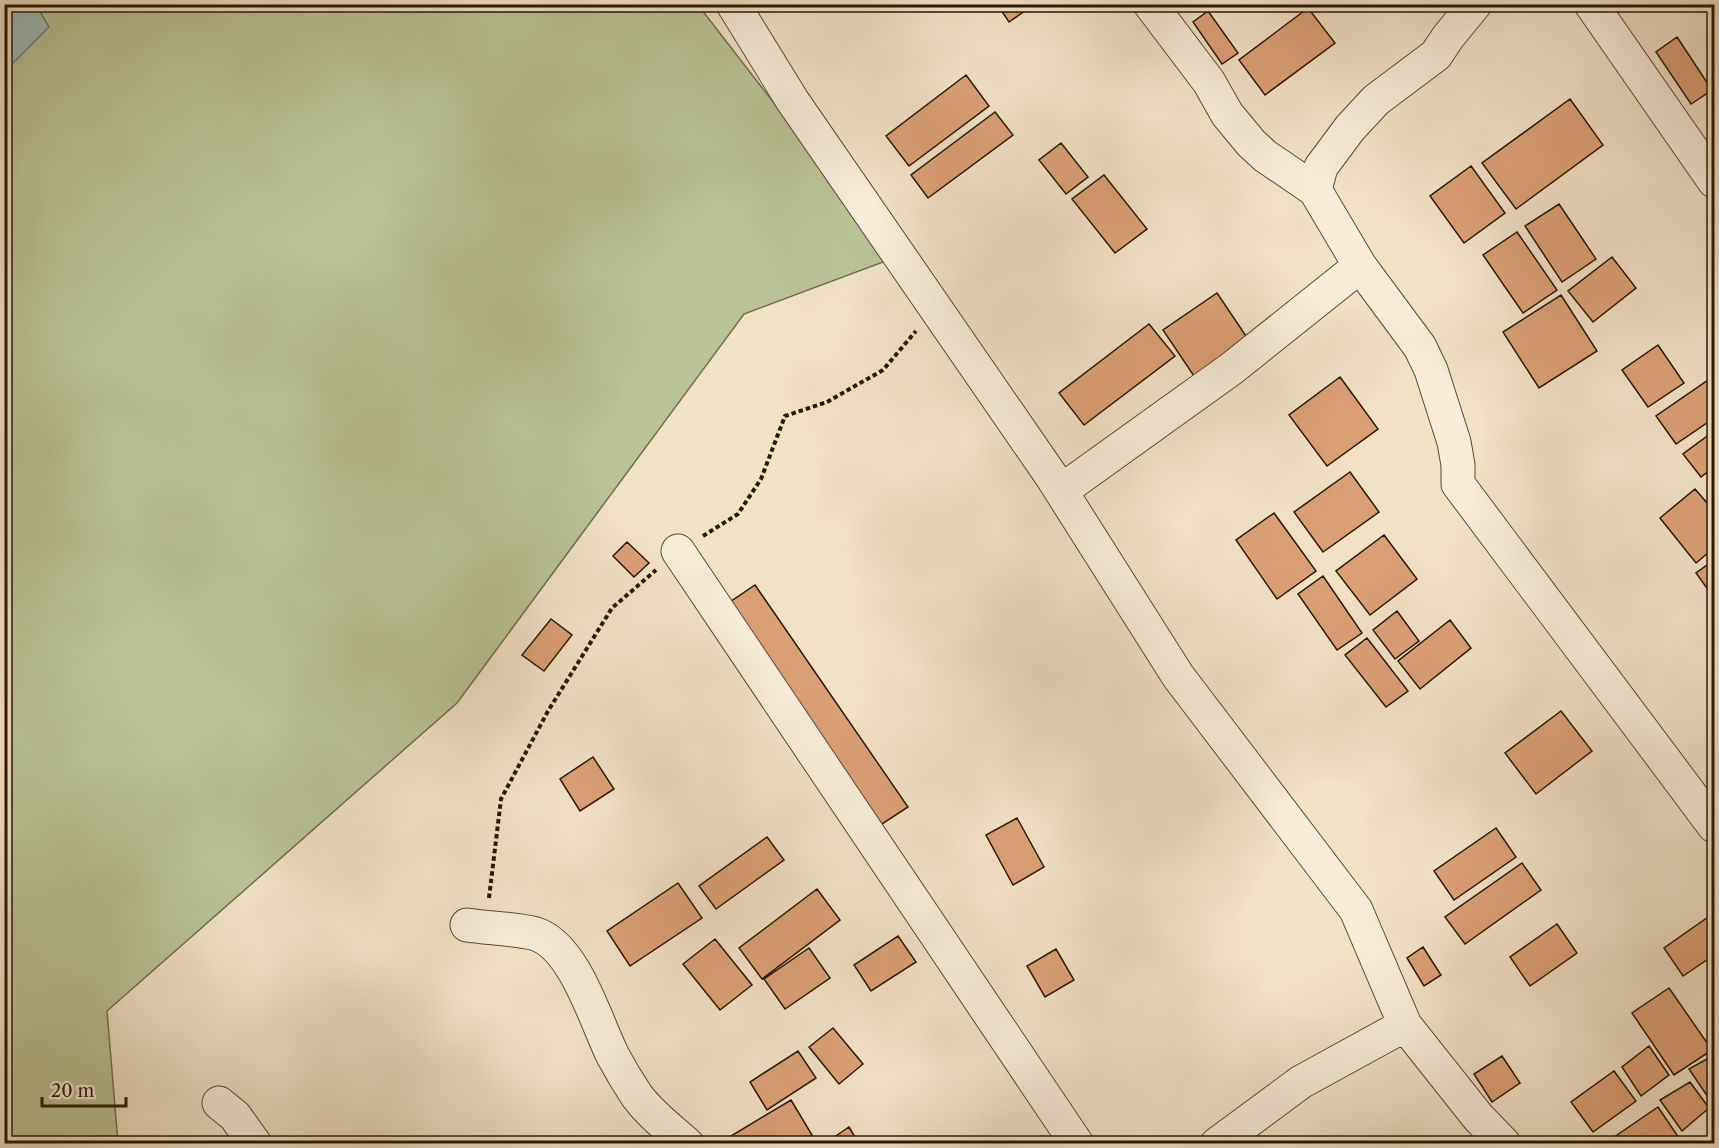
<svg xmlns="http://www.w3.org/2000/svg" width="1719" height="1148" font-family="'Libre Caslon Text',serif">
	<rect width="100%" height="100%" fill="#f1e1c5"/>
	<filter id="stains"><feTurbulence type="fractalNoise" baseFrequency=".00333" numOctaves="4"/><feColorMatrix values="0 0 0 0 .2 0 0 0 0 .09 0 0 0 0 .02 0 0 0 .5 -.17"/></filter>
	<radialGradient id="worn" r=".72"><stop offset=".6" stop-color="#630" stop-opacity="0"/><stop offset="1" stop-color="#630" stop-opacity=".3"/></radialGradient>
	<!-- green -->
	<path fill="#b9c395" stroke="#716e4c" stroke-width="1.5" d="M36,5H698L894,258L744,314L457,703L107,1011L118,1143L5,1144L4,71L48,27Z"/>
	<!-- water -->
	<path fill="#9cbcbb" stroke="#6e7b71" stroke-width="1.5" d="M5,4L36,5L49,27L5,71Z"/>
	<!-- building -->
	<path fill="#db9f76" stroke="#291902" stroke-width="1.5" d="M997,4H1035L1009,22Z
		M1308,8L1335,43L1265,95L1239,60Z
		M1208,11L1238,53L1222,64L1193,22Z
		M1677,37L1712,90L1691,104L1656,52Z
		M966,75L989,106L909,166L886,136Z
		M1570,99L1603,145L1516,209L1482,163Z
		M995,112L1013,135L928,198L911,175Z
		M1061,143L1088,177L1066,194L1039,160Z
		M1471,166L1505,213L1464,243L1430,196Z
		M1104,175L1147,229L1115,253L1072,199Z
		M1559,204L1596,259L1562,282L1525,226Z
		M1517,232L1557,290L1523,313L1483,255Z
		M1612,257L1636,288L1593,322L1568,291Z
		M1217,293L1248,339L1194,376L1163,330Z
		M1561,295L1597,351L1539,388L1503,332Z
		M1149,324L1175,356L1084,425L1059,393Z
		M1658,345L1684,383L1648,407L1622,370Z
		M1714,376V418L1676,444L1656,416Z
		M1340,377L1378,429L1327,466L1289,415Z
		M1714,431V467L1701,477L1683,454Z
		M1350,472L1379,512L1323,552L1294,512Z
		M1695,489L1714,511V548L1696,563L1660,518Z
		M1274,513L1316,571L1277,599L1236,540Z
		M1384,535L1417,579L1370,615L1336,571Z
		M627,542L649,563L634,577L613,556Z
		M1714,560V598L1696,573Z
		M1323,576L1362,633L1337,650L1298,594Z
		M755,585L908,807L879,826L727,604Z
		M1397,611L1419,641L1395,659L1373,630Z
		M551,619L572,635L544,671L522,655Z
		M1450,620L1471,648L1420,689L1398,661Z
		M1367,638L1408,691L1386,707L1345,655Z
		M1561,711L1592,751L1536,794L1505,753Z
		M593,757L614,789L580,811L560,779Z
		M1017,818L1044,867L1013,885L986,835Z
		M1496,828L1516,857L1454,900L1434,871Z
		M767,837L784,860L716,909L699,886Z
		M1522,863L1541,890L1465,944L1445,917Z
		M678,883L702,918L630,966L607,931Z
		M817,889L840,920L762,979L739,948Z
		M1714,913V955L1683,976L1664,948Z
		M1557,924L1577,953L1530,986L1510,957Z
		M898,936L916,962L871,991L854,965Z
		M715,939L752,985L720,1010L683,964Z
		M1423,947L1441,975L1424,986L1407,958Z
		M809,948L830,978L785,1009L764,979Z
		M1056,949L1074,980L1045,997L1027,966Z
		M1669,988L1712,1050L1674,1075L1632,1013Z
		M833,1028L863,1064L839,1084L809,1047Z
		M1649,1046L1669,1075L1641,1096L1622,1067Z
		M798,1051L816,1078L767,1110L750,1082Z
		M1714,1055V1101L1712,1103L1689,1069Z
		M1502,1056L1520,1083L1492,1102L1474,1074Z
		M1614,1071L1636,1101L1593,1132L1571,1102Z
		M1690,1082L1709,1108L1682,1131L1660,1100Z
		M791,1100L812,1135L799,1144H735L731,1136Z
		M1658,1107L1679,1138L1671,1144H1604Z
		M849,1127L859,1144H824Z"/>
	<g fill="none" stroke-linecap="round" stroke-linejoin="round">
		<defs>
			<path id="minor" d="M733,4L792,100L1052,477L1178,676L1356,910L1405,1025L1301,1082L1217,1144
				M1150,4L1209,82L1227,114L1251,143L1265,156L1315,190L1360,266L1420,347L1431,370L1454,442L1458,465V484L1714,826
				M1591,4L1714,181
				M1315,190L1321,167L1350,128L1376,100L1436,55L1448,37L1475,4
				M1061,491L1231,369L1360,266
				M678,551L1077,1144
				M467,925C486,928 519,929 536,934C575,947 596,1022 613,1056C620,1069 629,1084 637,1096C651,1115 669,1128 687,1144
				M1405,1025L1478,1117L1504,1144
				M219,1103L235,1116L255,1144"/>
		</defs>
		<!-- minor casing -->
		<use href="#minor" stroke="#5b4b33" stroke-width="35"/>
		<!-- path -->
		<path stroke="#291902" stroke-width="4" stroke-dasharray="4.5 3" stroke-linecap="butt" d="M703,536L738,514L761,479L785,416L827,402L883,370L916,331
			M489,898L501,799L548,711L612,608L656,570"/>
		<!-- minor -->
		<use href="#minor" stroke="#f6ecd9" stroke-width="33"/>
	</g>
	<!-- margin -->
	<rect width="1719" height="1148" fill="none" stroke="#f1e1c5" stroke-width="24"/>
	<rect x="6" y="6" width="1707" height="1136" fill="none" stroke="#291902" stroke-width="3"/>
	<rect x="12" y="12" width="1695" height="1124" fill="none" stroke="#291902" stroke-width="1.5"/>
	<!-- scale -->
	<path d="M42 1097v9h84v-9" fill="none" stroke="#291902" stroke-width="3"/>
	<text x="51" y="1097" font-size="18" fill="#291902" stroke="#f6ecd9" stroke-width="4.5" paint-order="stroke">20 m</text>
	<rect width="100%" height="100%" filter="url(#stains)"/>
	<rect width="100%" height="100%" fill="url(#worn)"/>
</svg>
